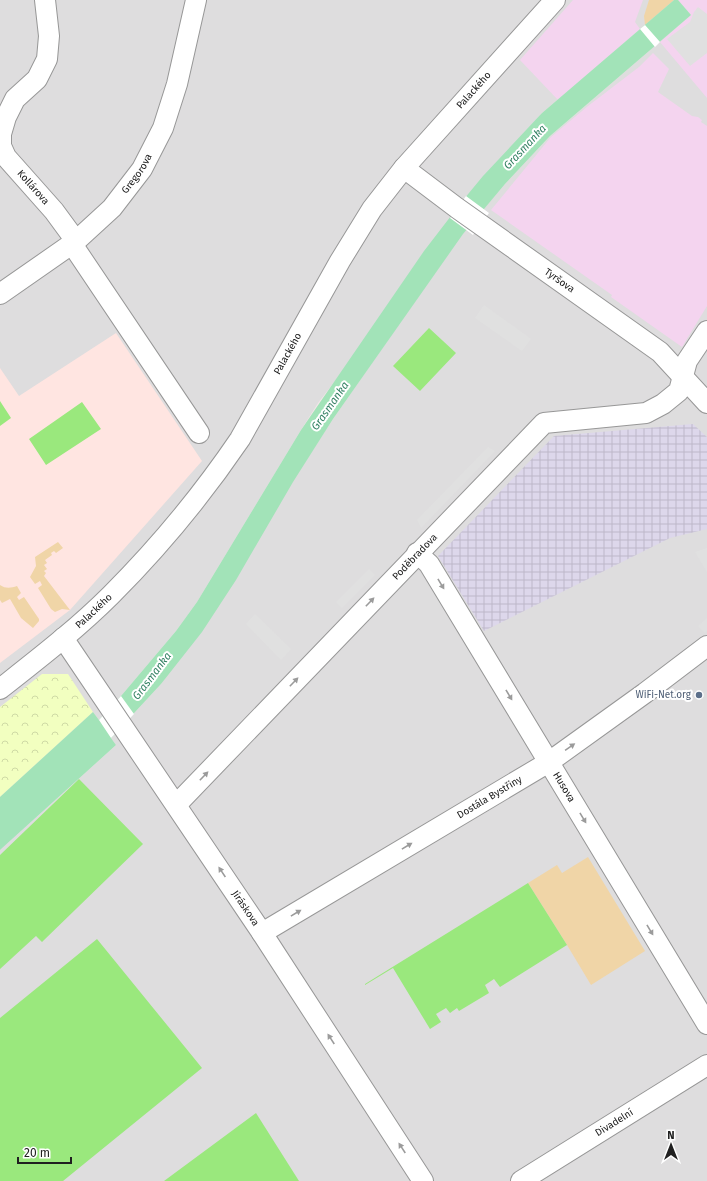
<svg xmlns="http://www.w3.org/2000/svg" width="707" height="1181" font-family="'Fira Sans',sans-serif">
	<defs>
		<pattern id="industrial-grid" width="8" height="8" patternUnits="userSpaceOnUse"><rect width="8" height="8" fill="#ddd7eb"/><path d="M0 4h8M4 0v8" fill="none" stroke="#bdb8c9"/></pattern>
		<pattern id="park-crowns" width="20" height="18" patternUnits="userSpaceOnUse"><rect width="20" height="18" fill="#f2ffc0"/><path d="M2 6a3 3 0 1 1 6 0M12 15a3 3 0 1 1 6 0" fill="none" stroke="#cfdaa5"/></pattern>
	</defs>
	<rect width="100%" height="100%" fill="#f2e6e8"/>
	<!-- residential -->
	<path fill="#deddde" d="M0,0H674L542,113L318,403L301,430L197,602L176,631L121,696L99,720L93,712L0,797Z
		M678,0H707V1181H0V850L116,745L111,738L161,684L333,419L462,234L505,184L550,136L691,15Z"/>
	<!-- commercial -->
	<path fill="#f4d4ef" d="M573,0H643L635,22L640,29L558,100L520,60Z
		M678,0H707V98L660,42L691,15Z
		M653,53L669,69L658,92L692,116L698,117L702,120L701,122L707,126V306L682,347L611,297L612,295L491,210L551,137L588,106L639,67Z"/>
	<!-- industrial -->
	<path fill="url(#industrial-grid)" d="M693,424L707,437V529L670,538L484,631L438,556L554,436Z"/>
	<!-- education -->
	<path fill="#ffe5e1" d="M116,333L202,461L70,610L0,663V368L19,396Z"/>
	<!-- grass -->
	<path fill="#f0d5a7" d="M649,0H674L645,25L644,16Z
		M58,542L63,548L56,553L54,551L51,553L52,555L45,560L47,563L44,565L47,569L44,571L46,573L44,576L70,610L62,609L55,612L51,609L38,588L42,585L40,581L35,584L30,577L36,566L35,557Z
		M0,585C6,589 11,588 17,586L21,593L17,597L19,600L24,597L39,619V621L33,628L21,618L10,599L2,603L0,600Z
		M588,857L645,951L591,985L567,945L528,883L557,865L562,873Z"/>
	<!-- park -->
	<path fill="url(#park-crowns)" d="M42,674H68L93,712L0,797V707Z"/>
	<!-- pitch -->
	<path fill="#9ae87d" d="M429,328L456,353L420,391L393,366Z
		M0,401L11,418L0,426Z
		M82,402L101,429L46,465L29,439Z
		M79,779L143,844L42,942L36,936L0,969V855Z
		M528,883L567,945L500,987L494,979L485,985L489,993L459,1011L457,1008L450,1013L446,1008L436,1014L441,1022L430,1029L393,968L365,985V984Z
		M97,939L202,1068L63,1181H0V1018Z
		M256,1113L299,1181H164Z"/>
	<!-- parking -->
	<path fill="#e0e0e0" d="M698,7L707,14V53L690,66L667,39L690,22L694,12Z
		M484,305L531,339L522,351L475,318Z
		M488,447L495,451L421,528L417,520Z
		M707,548V572L695,552Z
		M369,569L375,575L342,608L336,602Z
		M255,614L291,649L281,660L246,624Z
		M707,618V631L705,633L698,626Z"/>
	<!-- water -->
	<path fill="#a2e3b8" d="M674,0H678L691,15L550,136L505,184L463,234L333,419L293,482L236,580L202,632L161,684L111,738L116,745L0,850V797L93,712L99,720L121,696L176,631L197,602L301,430L424,251L464,199L483,176L542,113Z"/>
	<!-- pier -->
	<path fill="#fff" d="M645,25L660,42L655,47L640,29Z
		M466,196L489,213L473,235L450,218Z
		M121,696L134,714L111,738L99,720Z"/>
	<g fill="none" stroke-linecap="round" stroke-linejoin="round">
		<defs>
			<g id="minor">
				<path id="s1" d="M45,0L49,36L47,59L37,79L15,99L6,117L1,134V146L6,157L54,211L76,241"/>
				<path id="s2" d="M404,168L457,208L660,352L707,403"/>
				<path d="M72,244L199,433"/>
				<path id="s3" d="M0,294L76,241L112,208L142,169L163,128L177,84L196,0"/>
				<path id="s4" d="M417,553L429,564L707,1024"/>
				<path id="s5" d="M63,638L262,933L423,1181"/>
				<path id="s6" d="M0,689C38,659 77,629 111,595C158,548 202,495 240,439L340,261L372,209L404,168L555,0"/>
				<path id="s7" d="M177,804L544,423L646,413L663,404L679,391L687,361L707,331"/>
				<path id="s8" d="M262,933L549,762L645,693L707,646"/>
				<path id="s9" d="M521,1181L707,1065"/>
			</g>
		</defs>
		<!-- minor casing -->
		<use href="#minor" stroke="#979797" stroke-width="22"/>
		<!-- minor -->
		<use href="#minor" stroke="#fff" stroke-width="20"/>
	</g>
	<!-- one-way arrows -->
	<defs><path id="oneway-solid" d="M-6-.8H1V-3.2L6.5 0L1 3.2V.8H-6Z"/></defs>
	<g fill="#9b9b9b">
		<use href="#oneway-solid" transform="translate(441 584) rotate(59)"/>
		<use href="#oneway-solid" transform="translate(370 602) rotate(-46)"/>
		<use href="#oneway-solid" transform="translate(294 682) rotate(-46)"/>
		<use href="#oneway-solid" transform="translate(509 695) rotate(59)"/>
		<use href="#oneway-solid" transform="translate(570 747) rotate(-35)"/>
		<use href="#oneway-solid" transform="translate(204 776) rotate(-46)"/>
		<use href="#oneway-solid" transform="translate(583 818) rotate(59)"/>
		<use href="#oneway-solid" transform="translate(407 846) rotate(-31)"/>
		<use href="#oneway-solid" transform="translate(222 872) rotate(-124)"/>
		<use href="#oneway-solid" transform="translate(296 913) rotate(-31)"/>
		<use href="#oneway-solid" transform="translate(650 930) rotate(59)"/>
		<use href="#oneway-solid" transform="translate(331 1039) rotate(-123)"/>
		<use href="#oneway-solid" transform="translate(402 1148) rotate(-123)"/>
	</g>
	<!-- markers -->
	<circle fill="#5c6f8a" stroke="#fff" stroke-width="1.5" cx="699" cy="695" r="4"/>
	<g text-anchor="middle" dominant-baseline="central" stroke-width="4" stroke-linejoin="round" paint-order="stroke">
		<!-- street labels -->
		<g font-size="10" fill="#202020" stroke="#fff">
			<text stroke="none"><textPath href="#s6" startOffset="770">Palackého</textPath></text>
			<text stroke="none"><textPath href="#s3" startOffset="184">Gregorova</textPath></text>
			<text stroke="none"><textPath href="#s1" startOffset="214">Kollárova</textPath></text>
			<text stroke="none"><textPath href="#s2" startOffset="192">Tyršova</textPath></text>
			<text stroke="none"><textPath href="#s6" startOffset="446">Palackého</textPath></text>
			<text stroke="none"><textPath href="#s7" startOffset="343">Poděbradova</textPath></text>
			<text stroke="none"><textPath href="#s6" startOffset="122">Palackého</textPath></text>
			<text stroke="none"><textPath href="#s4" startOffset="277">Husova</textPath></text>
			<text stroke="none"><textPath href="#s8" startOffset="265">Dostála Bystřiny</textPath></text>
			<text stroke="none"><textPath href="#s5" startOffset="326">Jiráskova</textPath></text>
			<text stroke="none"><textPath href="#s9" startOffset="110">Divadelní</textPath></text>
		</g>
		<!-- service labels -->
		<g font-size="10" fill="#4e5e75" stroke="#fff" text-anchor="end">
			<text x="691" y="695">WiFi-Net.org</text>
		</g>
		<!-- water labels -->
		<g font-size="11" font-style="italic" fill="#317f61" stroke="#fff">
			<text transform="translate(525 147) rotate(-47)">Grasmanka</text>
			<text transform="translate(330 406) rotate(-55)">Grasmanka</text>
			<text transform="translate(152 676) rotate(-53)">Grasmanka</text>
		</g>
	</g>
	<!-- north arrow -->
	<g transform="translate(671 1145)" stroke="#ffffff" stroke-width="3" paint-order="stroke">
	<path d="M0-3L7 15L0 10L-7 15Z" fill="#202020"/>
	<text y="-6" font-size="11" font-weight="bold" text-anchor="middle" fill="#202020">N</text>
	</g>
	<!-- scale -->
	<path d="M18 1157v6h53v-6" fill="none" stroke="#202020" stroke-width="2"/>
	<text x="24" y="1157" font-size="12" fill="#202020" stroke="#ffffff" stroke-width="3" paint-order="stroke">20 m</text>
</svg>
